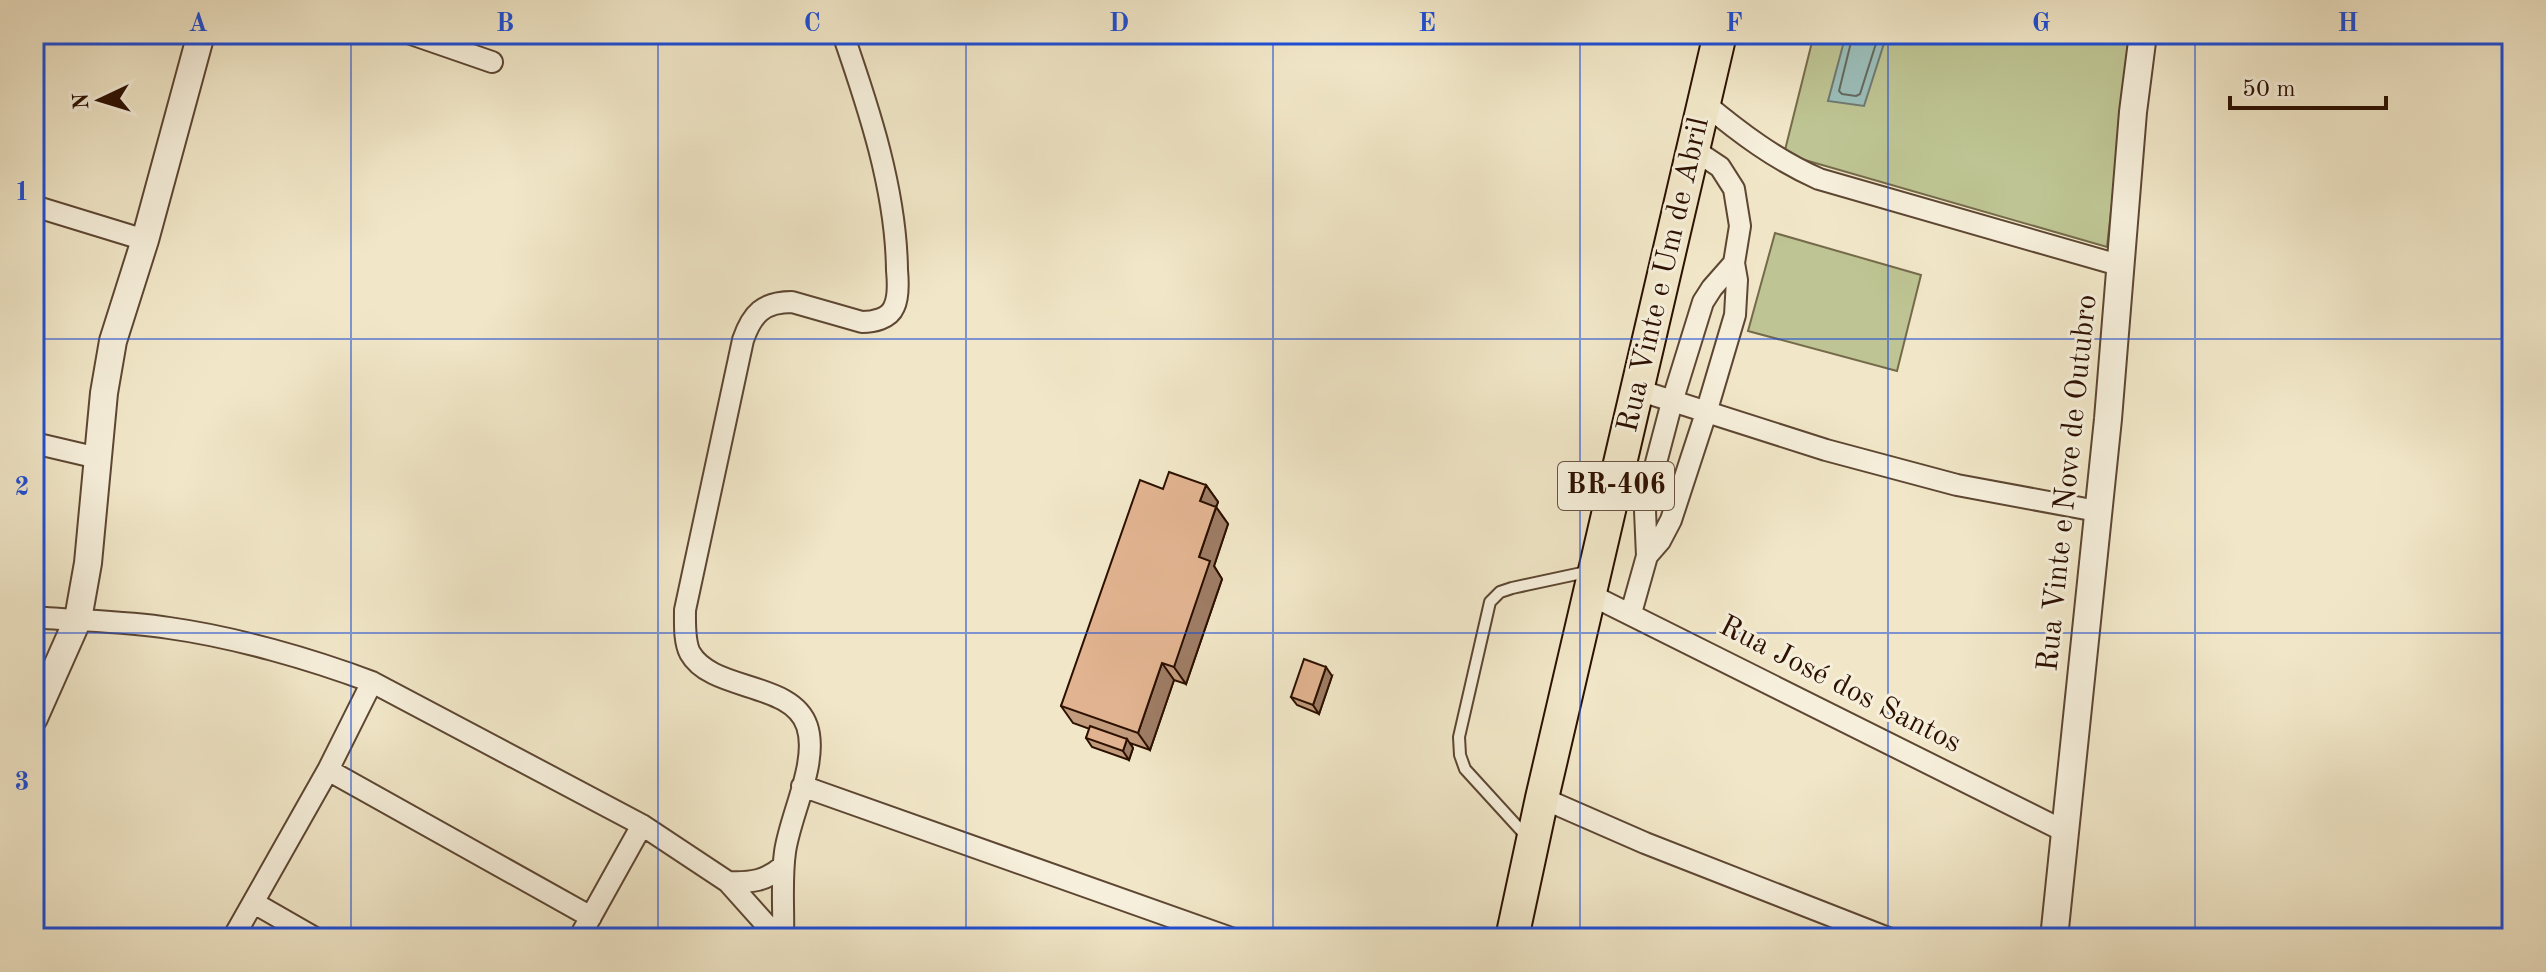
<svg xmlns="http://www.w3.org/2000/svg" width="2546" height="972" font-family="'Old Standard TT',serif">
	<rect width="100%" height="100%" fill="#f1e7c8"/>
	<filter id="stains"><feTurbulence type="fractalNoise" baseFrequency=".0025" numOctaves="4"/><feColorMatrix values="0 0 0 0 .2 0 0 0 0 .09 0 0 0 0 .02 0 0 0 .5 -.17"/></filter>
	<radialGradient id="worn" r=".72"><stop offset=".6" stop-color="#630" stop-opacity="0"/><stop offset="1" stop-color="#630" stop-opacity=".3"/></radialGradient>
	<!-- green -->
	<path fill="#bec493" stroke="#756a4a" stroke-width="2" d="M1814,34H2131L2107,247L1784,154Z
		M1775,233L1921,275L1897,371L1748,331Z"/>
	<!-- water -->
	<path fill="#9bbfbb" stroke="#6f7970" stroke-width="2" d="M1846,34H1887L1864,106L1828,101Z"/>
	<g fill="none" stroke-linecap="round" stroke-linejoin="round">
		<!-- shore -->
		<path stroke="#64685e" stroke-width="2" d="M1853,34L1839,91L1842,94L1856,96L1860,94L1879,34"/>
		<defs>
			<path id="service" d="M1528,838L1465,769L1460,755L1459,737L1490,602L1500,592L1512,588L1591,571"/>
			<path id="minor" d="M411,34L492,62
				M1704,103C1740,133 1776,160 1819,179L2122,266
				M34,206L145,240
				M1638,390L1826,450L1957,485L2097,511
				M34,443L98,458
				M1647,556L1660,541L1671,520L1706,413L1735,315L1737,280L1734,263L1740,226L1734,189L1720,167L1693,149
				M1589,594L2064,831
				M1631,613L1647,556L1645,511L1648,493L1672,402L1703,302L1712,288L1734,263
				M34,617C79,621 124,621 169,628C234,637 311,659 372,682L642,825L728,882L778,938
				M328,770L591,917
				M802,786L1231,938
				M1542,798L1645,843L1888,938
				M728,882C751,883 766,881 783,866
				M254,903L315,938
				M233,938L328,770L372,682
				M579,938L642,825
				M783,938C784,909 781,880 785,852C790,815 819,762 807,726C792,681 712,692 690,653C684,641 685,624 685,610L743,340C752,314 763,302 792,302L862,322C873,322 889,319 894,307C899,297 898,281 897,270C896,190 869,109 843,34"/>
			<path id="tertiary" d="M34,718L78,619L88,563L104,393L113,341L145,240L201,34
				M2054,938L2108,419L2133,112L2143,34"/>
			<path id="primary" d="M1512,938L1542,798L1720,34"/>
		</defs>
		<!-- service casing -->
		<use href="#service" stroke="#5d4632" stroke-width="14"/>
		<!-- minor casing -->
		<use href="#minor" stroke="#5d4632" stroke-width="24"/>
		<!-- tertiary casing -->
		<use href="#tertiary" stroke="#5d4632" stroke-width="30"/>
		<!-- primary casing -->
		<use href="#primary" stroke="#2c1000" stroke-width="36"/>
		<!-- service -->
		<use href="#service" stroke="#f6efdb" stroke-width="10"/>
		<!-- minor -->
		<use href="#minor" stroke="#f6efdb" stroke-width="20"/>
		<!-- tertiary -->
		<use href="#tertiary" stroke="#f6efdb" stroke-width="26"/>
		<!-- primary -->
		<use href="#primary" stroke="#f1e7c8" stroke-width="32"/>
	</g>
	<!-- wall -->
	<path fill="#c29a7c" stroke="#2c1000" stroke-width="2" d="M1206,485L1218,502L1216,507L1228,524L1214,566L1222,579L1186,684L1174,680L1150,750L1130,743L1133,748L1129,760L1092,747L1086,738L1090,729L1073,723L1061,706L1163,489Z
		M1332,676L1319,714L1297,705L1291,697Z"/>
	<!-- shaded-wall -->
	<path fill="#9e7d65" stroke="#2c1000" stroke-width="2" d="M1206,485L1218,502L1212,519L1200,501Z
		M1216,507L1228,524L1214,566L1222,579L1186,684L1174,667L1199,557Z
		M1162,663L1174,680L1150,750L1138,733Z
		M1326,667L1332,676L1319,714L1313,705Z
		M1127,739L1133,748L1129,760L1123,751Z"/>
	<!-- building -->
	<path fill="#e1b390" stroke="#2c1000" stroke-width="2" d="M1169,472L1206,485L1200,501L1216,507L1199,557L1210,561L1174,667L1162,663L1138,733L1061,706L1140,480L1163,489Z
		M1304,659L1326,667L1313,705L1291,697Z
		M1090,726L1127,739L1123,751L1086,738Z"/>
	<!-- grid -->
	<path fill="none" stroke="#1d4ed8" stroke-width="2" stroke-opacity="0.55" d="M351,34V938M658,34V938M966,34V938M1273,34V938M1580,34V938M1888,34V938M2195,34V938M34,339H2512M34,633H2512"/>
	<g text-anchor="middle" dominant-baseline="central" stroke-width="6" stroke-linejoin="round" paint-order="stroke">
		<!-- shield labels -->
		<rect fill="#f6efdb" stroke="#695342" stroke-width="2" x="1558" y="462" width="116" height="48" rx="6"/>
		<g font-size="28" font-weight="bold" fill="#2c1000">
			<text x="1616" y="486">BR-406</text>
		</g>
		<!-- street labels -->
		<g font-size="30" fill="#2c1000" stroke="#f6efdb">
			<text transform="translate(1664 275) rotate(-77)">Rua Vinte e Um de Abril</text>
			<text transform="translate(2068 483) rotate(-84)">Rua Vinte e Nove de Outubro</text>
			<text transform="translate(1840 685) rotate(27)">Rua José dos Santos</text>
		</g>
	</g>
	<!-- margin -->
	<rect width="2546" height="972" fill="none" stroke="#f1e7c8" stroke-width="88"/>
	<!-- north arrow -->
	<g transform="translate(100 100) rotate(266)" stroke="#f6efdb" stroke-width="6" paint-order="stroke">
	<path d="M0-6L14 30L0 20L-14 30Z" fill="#2c1000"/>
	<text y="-12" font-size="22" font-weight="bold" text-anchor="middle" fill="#2c1000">N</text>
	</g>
	<!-- scale -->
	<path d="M2230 96v12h156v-12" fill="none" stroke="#2c1000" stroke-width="4"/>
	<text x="2242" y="96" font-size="24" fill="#2c1000" stroke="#f6efdb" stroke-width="6" paint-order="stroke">50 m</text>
	<rect x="44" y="44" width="2458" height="884" fill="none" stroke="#1d4ed8" stroke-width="3"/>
	<g font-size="26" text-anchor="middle" font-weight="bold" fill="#1d4ed8">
		<text x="198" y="31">A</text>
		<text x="505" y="31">B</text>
		<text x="812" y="31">C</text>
		<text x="1119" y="31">D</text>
		<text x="1427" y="31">E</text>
		<text x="1734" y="31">F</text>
		<text x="2041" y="31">G</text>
		<text x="2348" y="31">H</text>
		<text x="22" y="200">1</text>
		<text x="22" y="495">2</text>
		<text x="22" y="790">3</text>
	</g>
	<rect width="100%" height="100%" filter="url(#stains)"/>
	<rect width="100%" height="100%" fill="url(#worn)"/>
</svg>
